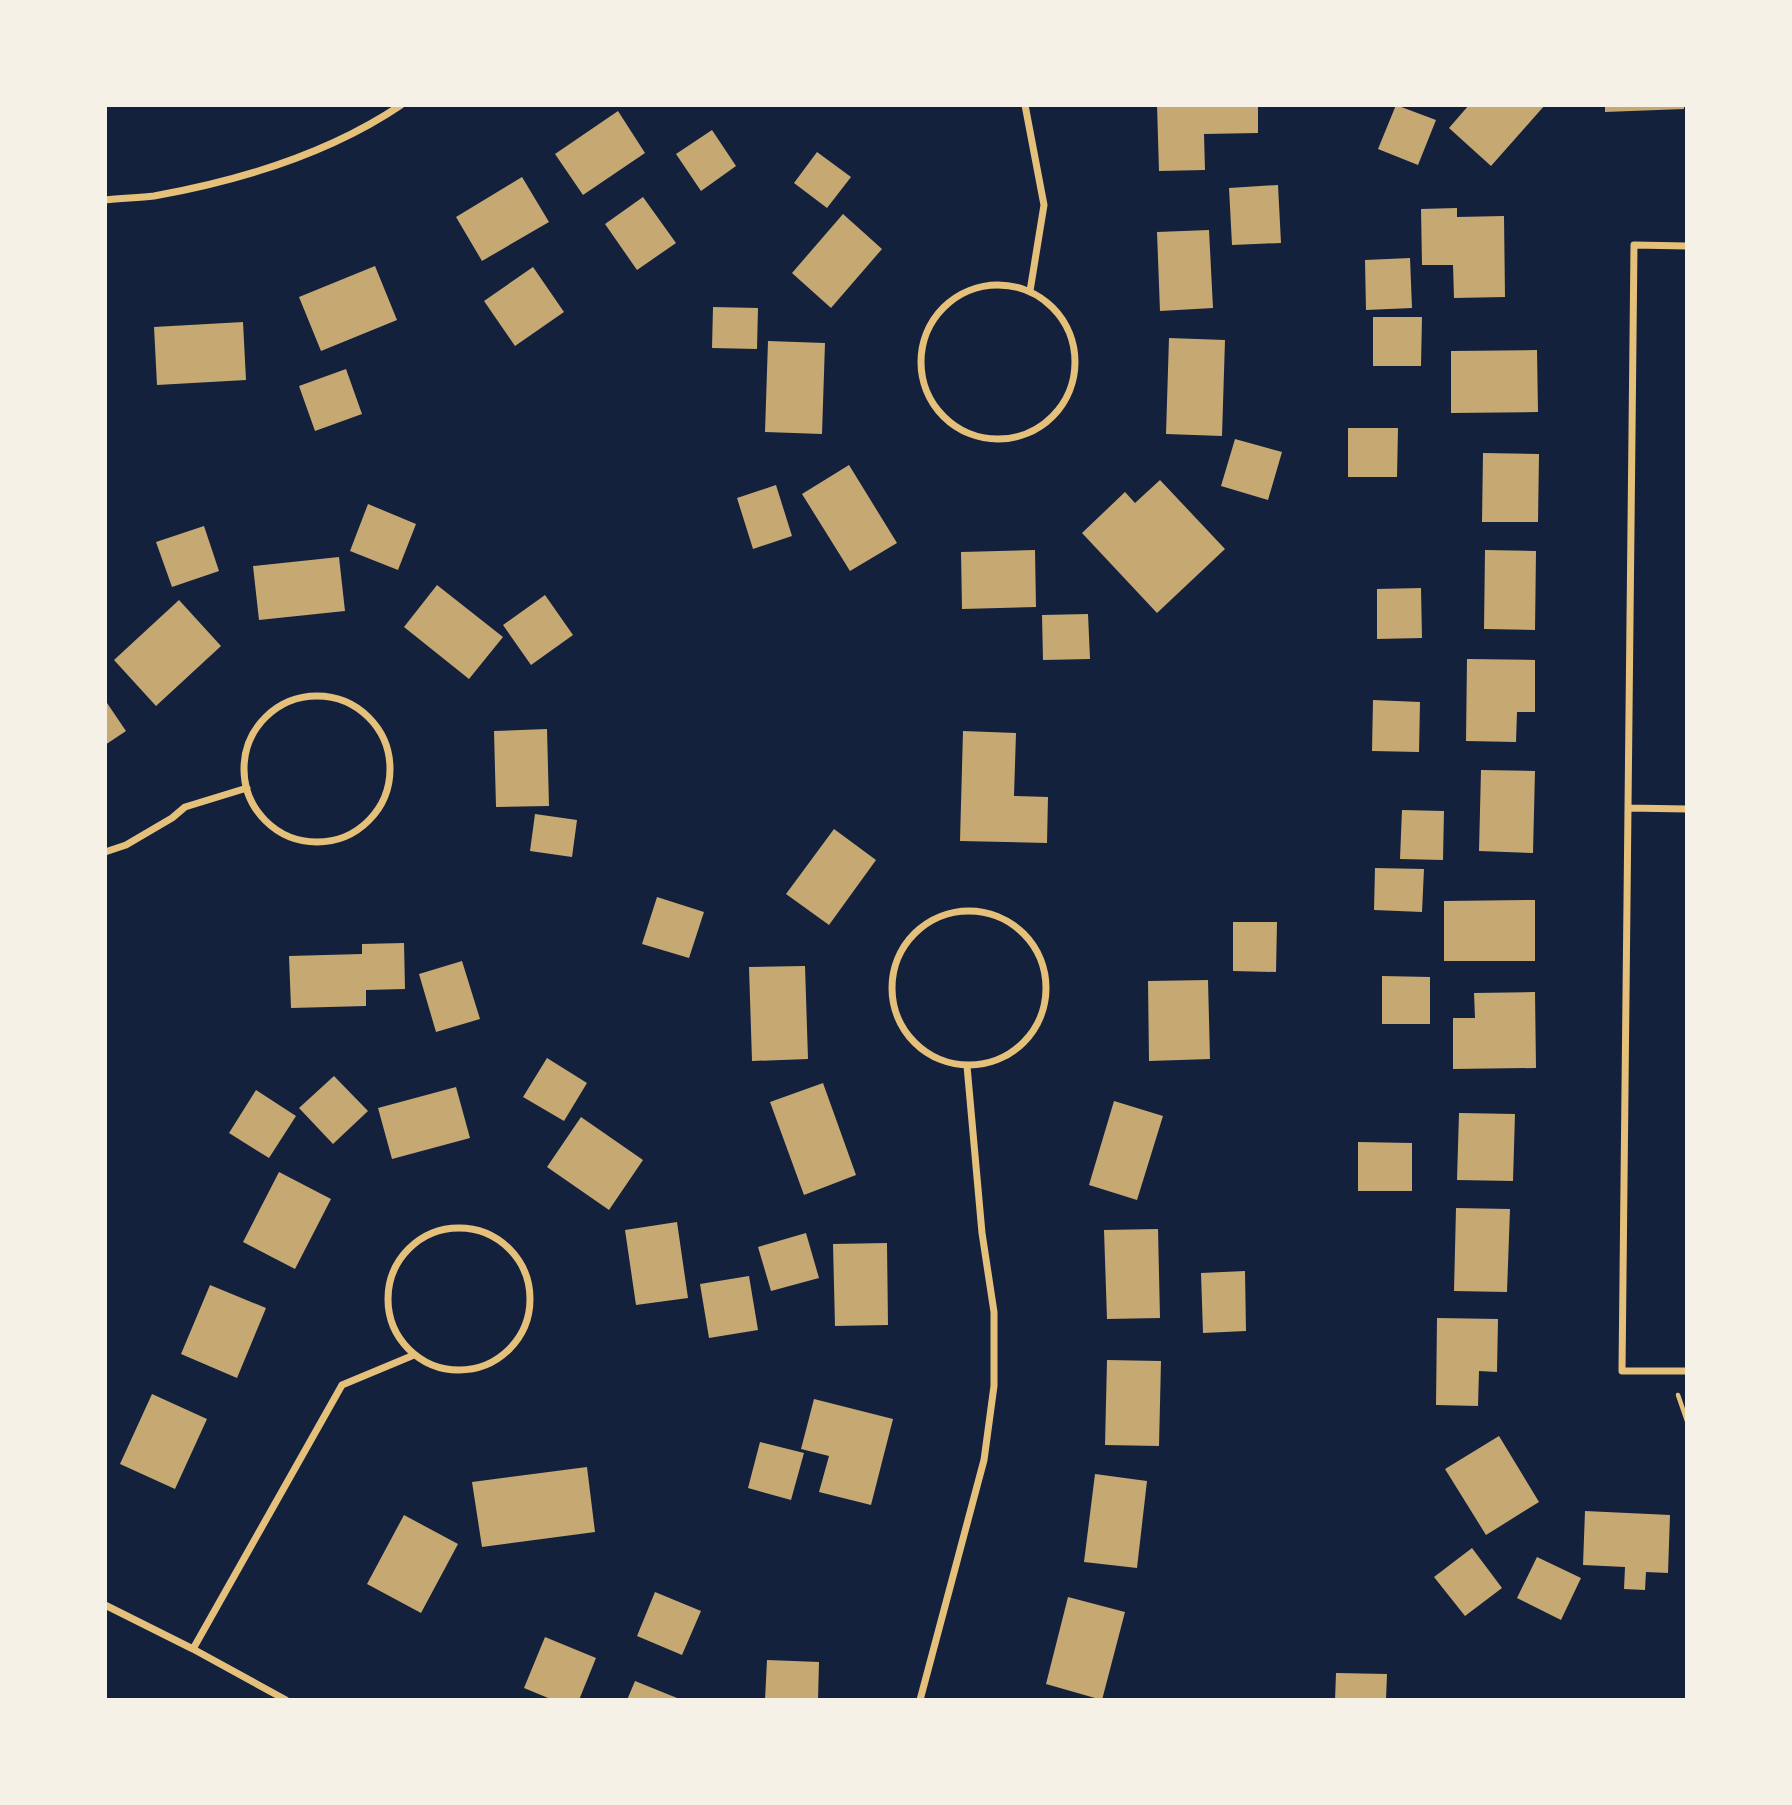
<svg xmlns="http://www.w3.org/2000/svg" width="1792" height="1805" font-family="Ubuntu,sans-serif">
	<rect width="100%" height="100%" fill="#14213d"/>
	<!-- building -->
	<path fill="#c6a872" d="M1157,105H1258V133L1204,134L1205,170L1159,171Z
		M1396,105L1436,120L1418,165L1378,149Z
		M1469,105H1545L1491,166L1449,128Z
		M1605,105H1684V109L1605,112Z
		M618,111L645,153L583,195L555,154Z
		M712,130L736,166L701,191L676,154Z
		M817,152L851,177L827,208L794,183Z
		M522,177L549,222L482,261L456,217Z
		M1278,185L1281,243L1232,245L1229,188Z
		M643,197L676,243L637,270L605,224Z
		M1457,208V217L1504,216L1505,297L1454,298L1453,265H1422L1421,209Z
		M843,214L882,249L831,308L792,273Z
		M1209,230L1213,308L1160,311L1157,232Z
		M1410,258L1412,308L1366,310L1365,260Z
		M375,266L397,320L321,351L299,297Z
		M533,267L564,312L515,346L484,301Z
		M713,307L758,308L757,349L712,348Z
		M1373,317H1422L1421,366H1373Z
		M243,322L246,380L157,385L154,327Z
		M1169,338L1225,340L1222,436L1166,434Z
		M768,341L825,343L822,434L765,432Z
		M1537,350L1538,412L1451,413V351Z
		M346,369L362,414L315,431L299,386Z
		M1348,428H1398L1397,477H1348Z
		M1235,439L1282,452L1268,500L1221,486Z
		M1483,453L1539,454L1538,522H1482Z
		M849,465L897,543L850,571L802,494Z
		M1160,480L1225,549L1157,613L1082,533L1125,492L1135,503Z
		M776,485L792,536L753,549L737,498Z
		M368,504L416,524L398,570L350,551Z
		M204,526L219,571L172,587L156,542Z
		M1035,550L1036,607L962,609L961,552Z
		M1485,550L1536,551L1535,630L1484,629Z
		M339,557L345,611L259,620L253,566Z
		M437,585L503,637L469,679L404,627Z
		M1421,588L1422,638L1377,639V589Z
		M545,595L573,635L531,665L503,625Z
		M179,600L221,646L156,706L114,660Z
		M1088,614L1090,659L1043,660L1042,615Z
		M1467,659L1535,660V712H1517L1516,742L1466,741Z
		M105,700L126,731L105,745Z
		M1373,700L1420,702L1419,752L1372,751Z
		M547,729L549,806L496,807L494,731Z
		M963,731L1016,733L1014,796L1048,797L1047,843L960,841Z
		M1481,770L1535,771L1533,853L1479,851Z
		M1402,810L1444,811L1443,860L1400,859Z
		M535,814L577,820L572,857L530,851Z
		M834,829L876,860L829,925L786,894Z
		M1375,868L1424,869L1422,912L1374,910Z
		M657,897L704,912L689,958L642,944Z
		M1535,900V961H1444V901Z
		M1233,922H1277L1276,972L1233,971Z
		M404,943L405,989L366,990V1006L291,1008L289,956L362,954V944Z
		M462,961L480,1019L436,1032L419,974Z
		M805,966L808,1059L752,1061L749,967Z
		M1382,976L1430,977V1024H1382Z
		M1208,980L1210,1059L1149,1061L1148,981Z
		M1535,992L1536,1068L1453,1069V1018H1475L1474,993Z
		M547,1058L587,1083L564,1121L523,1097Z
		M334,1076L368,1111L333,1144L299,1108Z
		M823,1083L856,1175L804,1195L770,1102Z
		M456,1087L470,1138L392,1159L378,1108Z
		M256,1090L296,1116L269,1158L229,1133Z
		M1114,1101L1163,1116L1137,1200L1089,1185Z
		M1459,1113L1515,1114L1513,1181L1457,1180Z
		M581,1117L643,1160L609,1210L547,1167Z
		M1358,1142L1412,1143V1191H1358Z
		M279,1172L331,1199L295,1269L243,1242Z
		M1456,1208L1510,1209L1507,1292L1454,1291Z
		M677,1222L688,1298L636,1305L625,1230Z
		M1158,1229L1160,1318L1107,1319L1104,1230Z
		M806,1233L819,1278L771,1291L758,1247Z
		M887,1243L888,1325L835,1326L833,1244Z
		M1245,1271L1246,1331L1203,1333L1201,1273Z
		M749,1276L758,1330L709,1338L700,1284Z
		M210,1285L266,1308L237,1378L181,1354Z
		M1437,1318L1498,1319L1497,1372L1479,1371L1478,1406L1436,1405Z
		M1107,1360L1161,1361L1159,1446L1105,1445Z
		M152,1394L207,1419L175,1489L120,1464Z
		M814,1399L893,1419L871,1505L819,1492L829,1456L801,1449Z
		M1499,1436L1539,1502L1486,1535L1445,1469Z
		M760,1442L804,1453L791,1500L748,1488Z
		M587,1467L595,1532L482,1547L472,1482Z
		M1095,1474L1147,1481L1137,1568L1084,1562Z
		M1585,1511L1670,1515L1668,1573L1646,1572L1645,1590L1624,1589L1625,1567L1583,1565Z
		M404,1515L458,1544L421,1613L367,1584Z
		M1472,1548L1502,1588L1465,1616L1434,1577Z
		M1537,1557L1581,1578L1561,1620L1517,1598Z
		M655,1592L701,1611L682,1655L637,1636Z
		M1068,1597L1125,1612L1102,1700L1046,1684Z
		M545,1637L596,1658L579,1700H553L524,1688Z
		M767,1660L819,1662L818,1700H765Z
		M1336,1673L1387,1674L1386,1700H1335Z
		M635,1681L682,1700H627Z"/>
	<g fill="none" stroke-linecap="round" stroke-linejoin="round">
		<!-- path -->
		<path stroke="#e5c07b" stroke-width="4.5" d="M1678,1395L1687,1421"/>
		<!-- minor -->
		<path stroke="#e5c07b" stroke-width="7" d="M1025,105L1044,205L1030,291
			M105,200C121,198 138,198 154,196C238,181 330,153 401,105
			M1687,246L1634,245L1622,1371H1687
			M921 362a77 77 0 1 1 154 0a77 77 0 1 1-154 0Z
			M244 769a73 73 0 1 1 146 0a73 73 0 1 1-146 0Z
			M1628,808L1687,809
			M105,852L126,845L172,818L185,807L247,788
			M892 988a77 77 0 1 1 154 0a77 77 0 1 1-154 0Z
			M388 1299a71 71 0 1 1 142 0a71 71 0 1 1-142 0Z
			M105,1605L193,1649L286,1700
			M193,1649L342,1385L414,1355
			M920,1700L984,1460L994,1386V1312L982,1233L967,1066"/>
	</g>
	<!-- border -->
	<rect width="1792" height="1805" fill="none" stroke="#f6f1e7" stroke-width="214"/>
</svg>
